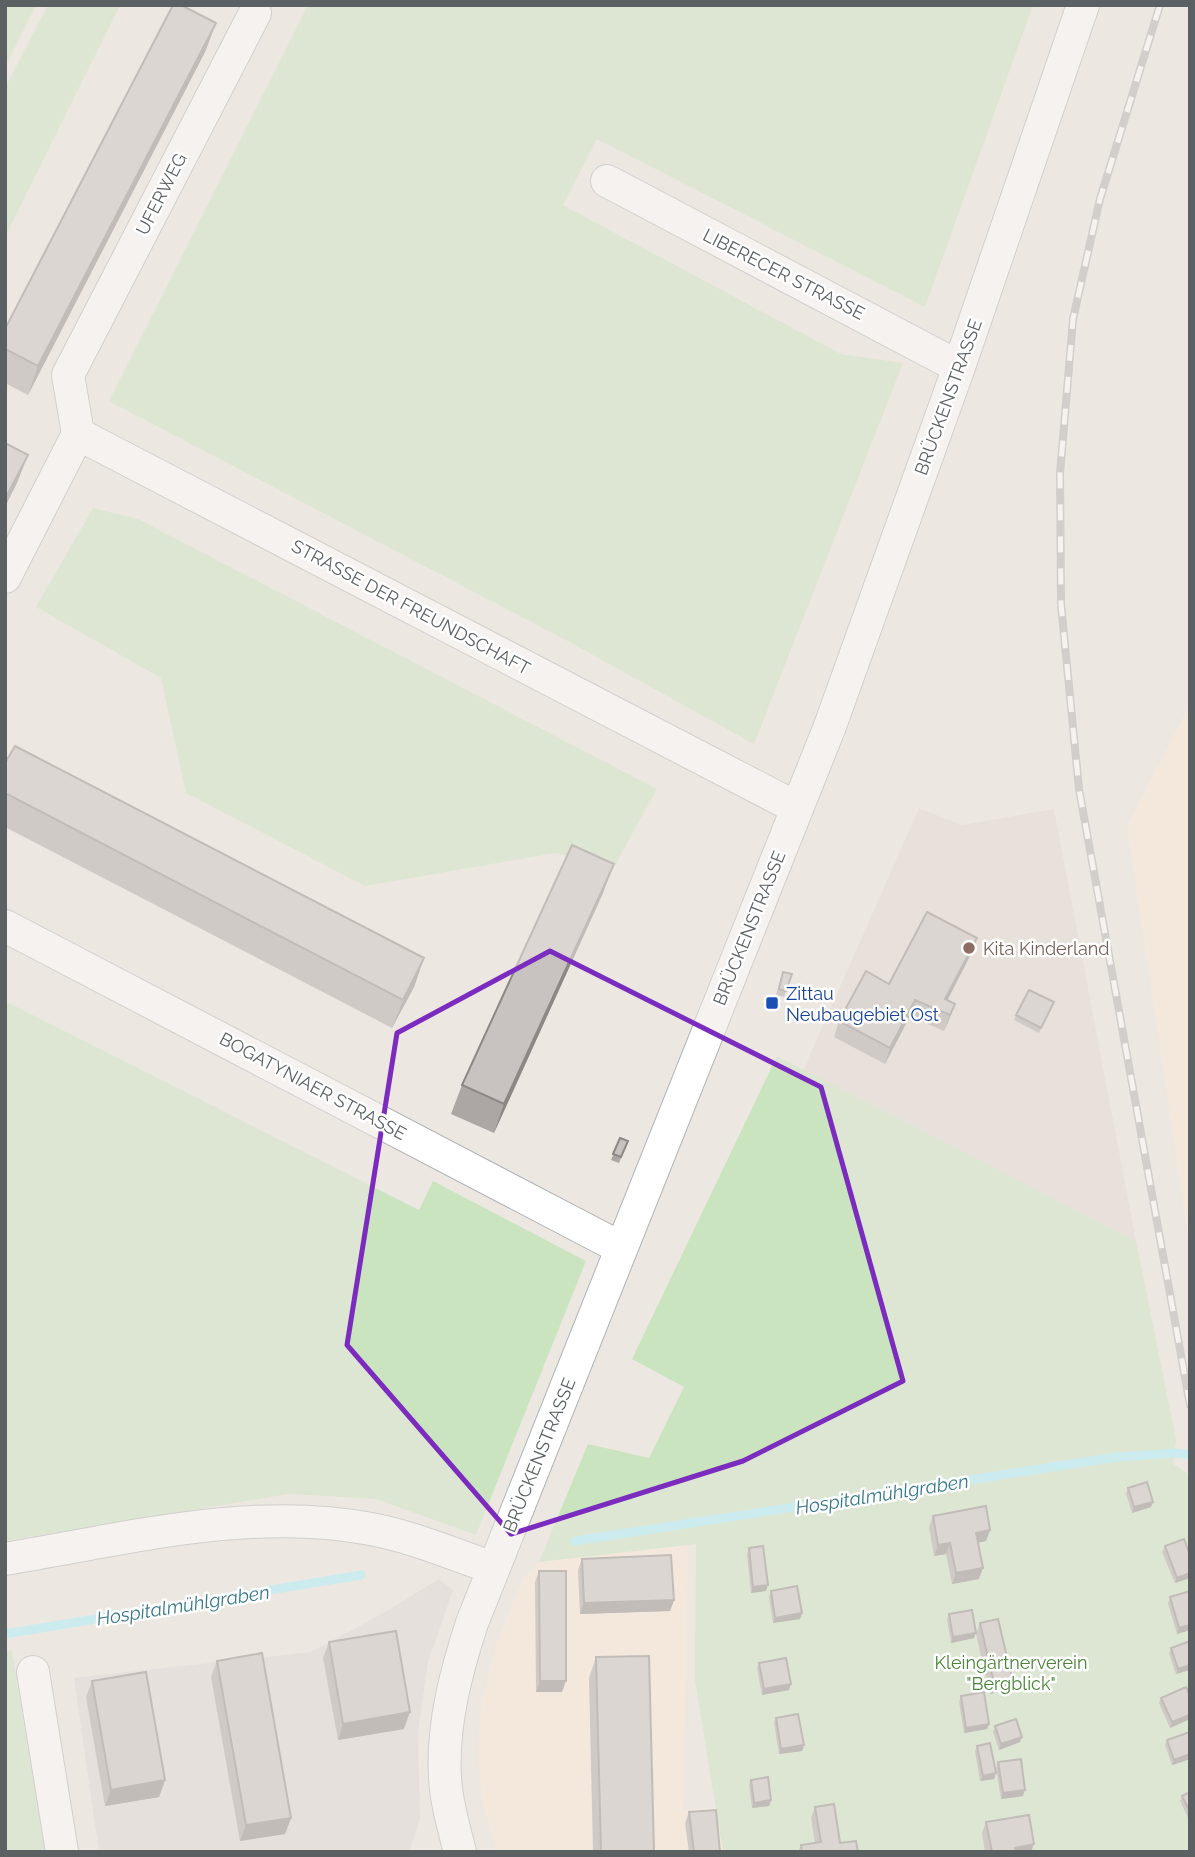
<svg xmlns="http://www.w3.org/2000/svg" width="1195" height="1857" font-family="Raleway,sans-serif">
	<rect width="100%" height="100%" fill="#ede7e2"/>
	<!-- commercial -->
	<path fill="#fce9d8" d="M1190,704V1249L1127,826Z
		M688,1545L683,1810L716,1808L723,1852H496L482,1799L478,1756L481,1706L497,1642L523,1579L539,1562Z"/>
	<!-- industrial -->
	<path fill="#dbd7d5" d="M439,1579L453,1590L428,1662L418,1732L420,1819L409,1852H99L74,1678L311,1652L380,1615Z"/>
	<!-- education -->
	<path fill="#e0d8d3" d="M919,808L962,825L1054,809L1136,1241L803,1071Z"/>
	<!-- green -->
	<path fill="#cae4bf" d="M5,5H36L5,67Z
		M48,5H120L5,237V88Z
		M308,5H1033L925,307L597,139L563,205L841,354L903,363L754,744L564,639L109,401Z
		M93,508L138,519L657,789L614,867L555,853L365,886L186,793L161,678L36,607Z
		M5,1001L419,1210L433,1181L586,1261L476,1535L376,1499L289,1494L5,1541Z
		M777,1056L1136,1241L1176,1439L1173,1464L1187,1473L1190,1490V1852H723L695,1681L696,1544L539,1562L588,1444L649,1458L684,1387L632,1359Z
		M12,1651L45,1852H5V1652Z"/>
	<g fill="none" stroke-linecap="round" stroke-linejoin="round">
		<!-- stream -->
		<path stroke="#a3f0fc" stroke-width="9" d="M575,1541L1117,1457L1177,1453L1190,1455
			M5,1634L361,1575"/>
		<defs>
			<path id="minor" d="M255,13L68,375L78,434L797,808
				M607,181L959,367
				M5,577L78,434
				M5,926L621,1248
				M5,1559C126,1539 249,1506 371,1529C413,1537 453,1554 493,1568
				M33,1672L62,1852
				M460,1852C454,1828 446,1802 445,1777C442,1725 456,1672 472,1623L830,726L959,367L1083,5"/>
		</defs>
		<!-- minor casing -->
		<use href="#minor" stroke="#aeb3b5" stroke-width="34"/>
		<!-- minor -->
		<use href="#minor" stroke="#fff" stroke-width="32"/>
		<defs>
			<path id="rail" d="M1160,5L1100,199L1073,319L1060,474L1061,604L1079,789L1190,1405"/>
		</defs>
		<!-- rail casing -->
		<use href="#rail" stroke="#afb0b1" stroke-width="8"/>
		<!-- rail -->
		<use href="#rail" stroke="#fff" stroke-width="5" stroke-dasharray="16" stroke-linecap="butt"/>
	</g>
	<!-- wall -->
	<path fill="#aca7a5" d="M216,23L205,52L28,395L5,383V329Z
		M5,763L424,958L414,987L392,1028L5,827Z
		M603,893L494,1133L451,1114L462,1085Z
		M971,954L947,1000L955,1004L944,1031L910,1016L885,1064L834,1037L839,1021L889,984Z
		M792,974L784,997L776,995L781,977Z
		M1054,1002L1039,1033L1014,1020L1016,1015Z
		M620,1138L628,1141L619,1163L611,1160Z
		M1128,1488L1153,1502L1151,1507L1132,1513L1126,1493Z
		M933,1516L990,1530L986,1541L978,1543L979,1579L952,1584L946,1554L934,1556L929,1527Z
		M1165,1546L1190,1555V1578L1175,1583L1162,1552Z
		M749,1548L766,1591L751,1593L747,1554Z
		M582,1559L674,1600L670,1611L580,1614L578,1570Z
		M539,1571L562,1692H536L535,1582Z
		M771,1591L802,1613L800,1619L773,1623L769,1597Z
		M1170,1597L1190,1630L1177,1634L1168,1603Z
		M949,1614L974,1638L951,1643L947,1620Z
		M980,1623L1012,1678L1008,1689L990,1694L976,1634Z
		M1190,1641L1176,1674L1169,1653L1171,1648Z
		M329,1642L404,1729L338,1740L323,1658Z
		M596,1657L654,1852H593L589,1678Z
		M217,1661L291,1818L285,1834L240,1841L211,1677Z
		M759,1663L789,1690L762,1695L757,1668Z
		M92,1681L165,1780L159,1797L105,1806L86,1697Z
		M1190,1695V1719L1170,1728L1159,1703L1161,1698Z
		M961,1696L989,1724L987,1729L964,1733L959,1702Z
		M776,1718L804,1745L802,1751L779,1754L774,1723Z
		M995,1726L1020,1742L999,1750L993,1732Z
		M1190,1732V1759L1172,1765L1165,1745L1167,1740Z
		M977,1746L996,1773L994,1779L980,1781L975,1751Z
		M998,1762L1023,1796L1001,1799L996,1768Z
		M751,1780L771,1800L769,1806L752,1808L749,1785Z
		M1190,1792V1822L1180,1801L1182,1796Z
		M815,1807L840,1843L858,1852H798L801,1845L815,1843L811,1818Z
		M689,1812L720,1852H689L685,1823Z
		M986,1822L1031,1852H985L982,1833Z"/>
	<!-- shaded-wall -->
	<path fill="#8c8886" d="M216,23L205,52L28,395L38,366Z
		M28,455L17,483L5,507V499Z
		M614,864L603,893L494,1133L504,1104Z
		M977,938L971,954L942,1011L945,999Z
		M424,958L414,987L392,1028L403,1000Z
		M915,1000L910,1016L885,1064L890,1048Z
		M955,1004L949,1020L944,1031L950,1015Z
		M1153,1502L1151,1507L1132,1513L1134,1507Z
		M990,1530L986,1541L972,1544L976,1533Z
		M950,1543L946,1554L934,1556L938,1545Z
		M983,1568L979,1579L952,1584L956,1573Z
		M1190,1573V1578L1175,1583L1177,1578Z
		M768,1585L766,1591L751,1593L753,1587Z
		M674,1600L670,1611L580,1614L584,1603Z
		M802,1613L800,1619L773,1623L775,1618Z
		M1190,1625V1630L1177,1634L1179,1628Z
		M976,1633L974,1638L951,1643L953,1637Z
		M1190,1665V1670L1176,1674L1178,1669Z
		M1012,1678L1008,1689L990,1694L994,1683Z
		M540,1681H566L562,1692H536Z
		M791,1684L789,1690L762,1695L764,1689Z
		M410,1712L404,1729L338,1740L343,1724Z
		M1190,1715V1719L1170,1728L1172,1722Z
		M989,1724L987,1729L964,1733L966,1728Z
		M1022,1737L1020,1742L999,1750L1001,1744Z
		M804,1745L802,1751L779,1754L781,1749Z
		M1190,1754V1759L1172,1765L1174,1760Z
		M996,1773L994,1779L980,1781L983,1776Z
		M165,1780L159,1797L105,1806L111,1790Z
		M1025,1790L1023,1796L1001,1799L1003,1793Z
		M771,1800L769,1806L752,1808L754,1803Z
		M291,1818L285,1834L240,1841L246,1825Z
		M1034,1844L1031,1852H1014L1015,1848Z"/>
	<!-- building -->
	<path fill="#c8c2c0" stroke="#8c8886" stroke-width="2" d="M173,5H181L216,23L38,366L5,349V329Z
		M5,443L28,455L5,499Z
		M15,746L424,958L403,1000L5,793V763Z
		M572,845L614,864L504,1104L462,1085Z
		M927,912L977,938L945,999L955,1004L950,1015L915,1000L890,1048L839,1021L866,971L889,984Z
		M783,972L792,974L786,991L779,989Z
		M1029,990L1054,1002L1041,1028L1016,1015Z
		M620,1138L628,1141L621,1157L613,1154Z
		M1147,1482L1153,1502L1134,1507L1128,1488Z
		M986,1506L990,1530L976,1533L983,1568L956,1573L950,1543L938,1545L933,1516Z
		M1184,1539L1190,1555V1573L1177,1578L1165,1546Z
		M763,1546L768,1585L753,1587L749,1548Z
		M671,1555L674,1600L584,1603L582,1559Z
		M539,1571H566V1681H540Z
		M797,1586L802,1613L775,1618L771,1591Z
		M1190,1591V1625L1179,1628L1170,1597Z
		M972,1610L976,1633L953,1637L949,1614Z
		M998,1619L1012,1678L994,1683L980,1623Z
		M396,1631L410,1712L343,1724L329,1642Z
		M1190,1641V1665L1178,1669L1171,1648Z
		M262,1653L291,1818L246,1825L217,1661Z
		M649,1656L654,1852H601L596,1657Z
		M786,1658L791,1684L764,1689L759,1663Z
		M146,1672L165,1780L111,1790L92,1681Z
		M1186,1687L1190,1695V1715L1172,1722L1161,1698Z
		M984,1692L989,1724L966,1728L961,1696Z
		M798,1714L804,1745L781,1749L776,1718Z
		M1016,1719L1022,1737L1001,1744L995,1726Z
		M1190,1732V1754L1174,1760L1167,1740Z
		M990,1743L996,1773L983,1776L977,1746Z
		M1021,1759L1025,1790L1003,1793L998,1762Z
		M768,1777L771,1800L754,1803L751,1780Z
		M1190,1792V1812L1182,1796Z
		M834,1804L840,1843L856,1841L858,1852H802L801,1845L821,1842L815,1807Z
		M716,1810L720,1852H694L689,1812Z
		M1029,1815L1034,1844L1015,1848L1016,1852H992L986,1822Z"/>
	<!-- marked area -->
	<path d="M0 0H1195V1857H0ZM550,951L821,1087L903,1381L743,1461L511,1534L347,1345L397,1033Z" fill="#ede7e2" fill-opacity=".55" fill-rule="evenodd"/>
	<path fill="none" stroke="#7b2cbf" stroke-width="5" stroke-linejoin="round" d="M550,951L821,1087L903,1381L743,1461L511,1534L347,1345L397,1033Z"/>
	<!-- markers -->
	<circle fill="#8d6e63" stroke="#fff" stroke-width="2.5" cx="969" cy="948" r="7"/>
	<rect fill="#1a4fb4" stroke="#fff" stroke-width="2.5" x="765" y="996" width="14" height="14" rx="3.5"/>
	<g text-anchor="middle" dominant-baseline="central" stroke-width="5" stroke-linejoin="round" paint-order="stroke">
		<!-- street labels -->
		<g font-size="18" fill="#5b6163" stroke="#fff">
			<text transform="translate(161 194) rotate(-63)">UFERWEG</text>
			<text transform="translate(784 274) rotate(27)">LIBERECER STRASSE</text>
			<text transform="translate(948 397) rotate(-70)">BRÜCKENSTRASSE</text>
			<text transform="translate(411 607) rotate(28)">STRASSE DER FREUNDSCHAFT</text>
			<text transform="translate(749 928) rotate(-68)">BRÜCKENSTRASSE</text>
			<text transform="translate(313 1086) rotate(28)">BOGATYNIAER STRASSE</text>
			<text transform="translate(539 1455) rotate(-68)">BRÜCKENSTRASSE</text>
		</g>
		<!-- education labels -->
		<g font-size="18" fill="#785e54" stroke="#fff" text-anchor="start">
			<text x="983" y="948">Kita Kinderland</text>
		</g>
		<!-- transit labels -->
		<g font-size="18" fill="#164399" stroke="#fff" text-anchor="start">
			<text x="786" y="993">Zittau<tspan x="786" dy="21">Neubaugebiet Ost</tspan></text>
		</g>
		<!-- park labels -->
		<g font-size="18" fill="#4b8438" stroke="#fff">
			<text x="1011" y="1662">Kleingärtnerverein<tspan x="1011" dy="21">"Bergblick"</tspan></text>
		</g>
		<!-- water labels -->
		<g font-size="19" font-style="italic" fill="#37798a" stroke="#fff">
			<text transform="translate(882 1494) rotate(-9)">Hospitalmühlgraben</text>
			<text transform="translate(183 1605) rotate(-9)">Hospitalmühlgraben</text>
		</g>
	</g>
	<!-- border -->
	<rect width="1195" height="1857" fill="none" stroke="#5b6163" stroke-width="14"/>
</svg>
